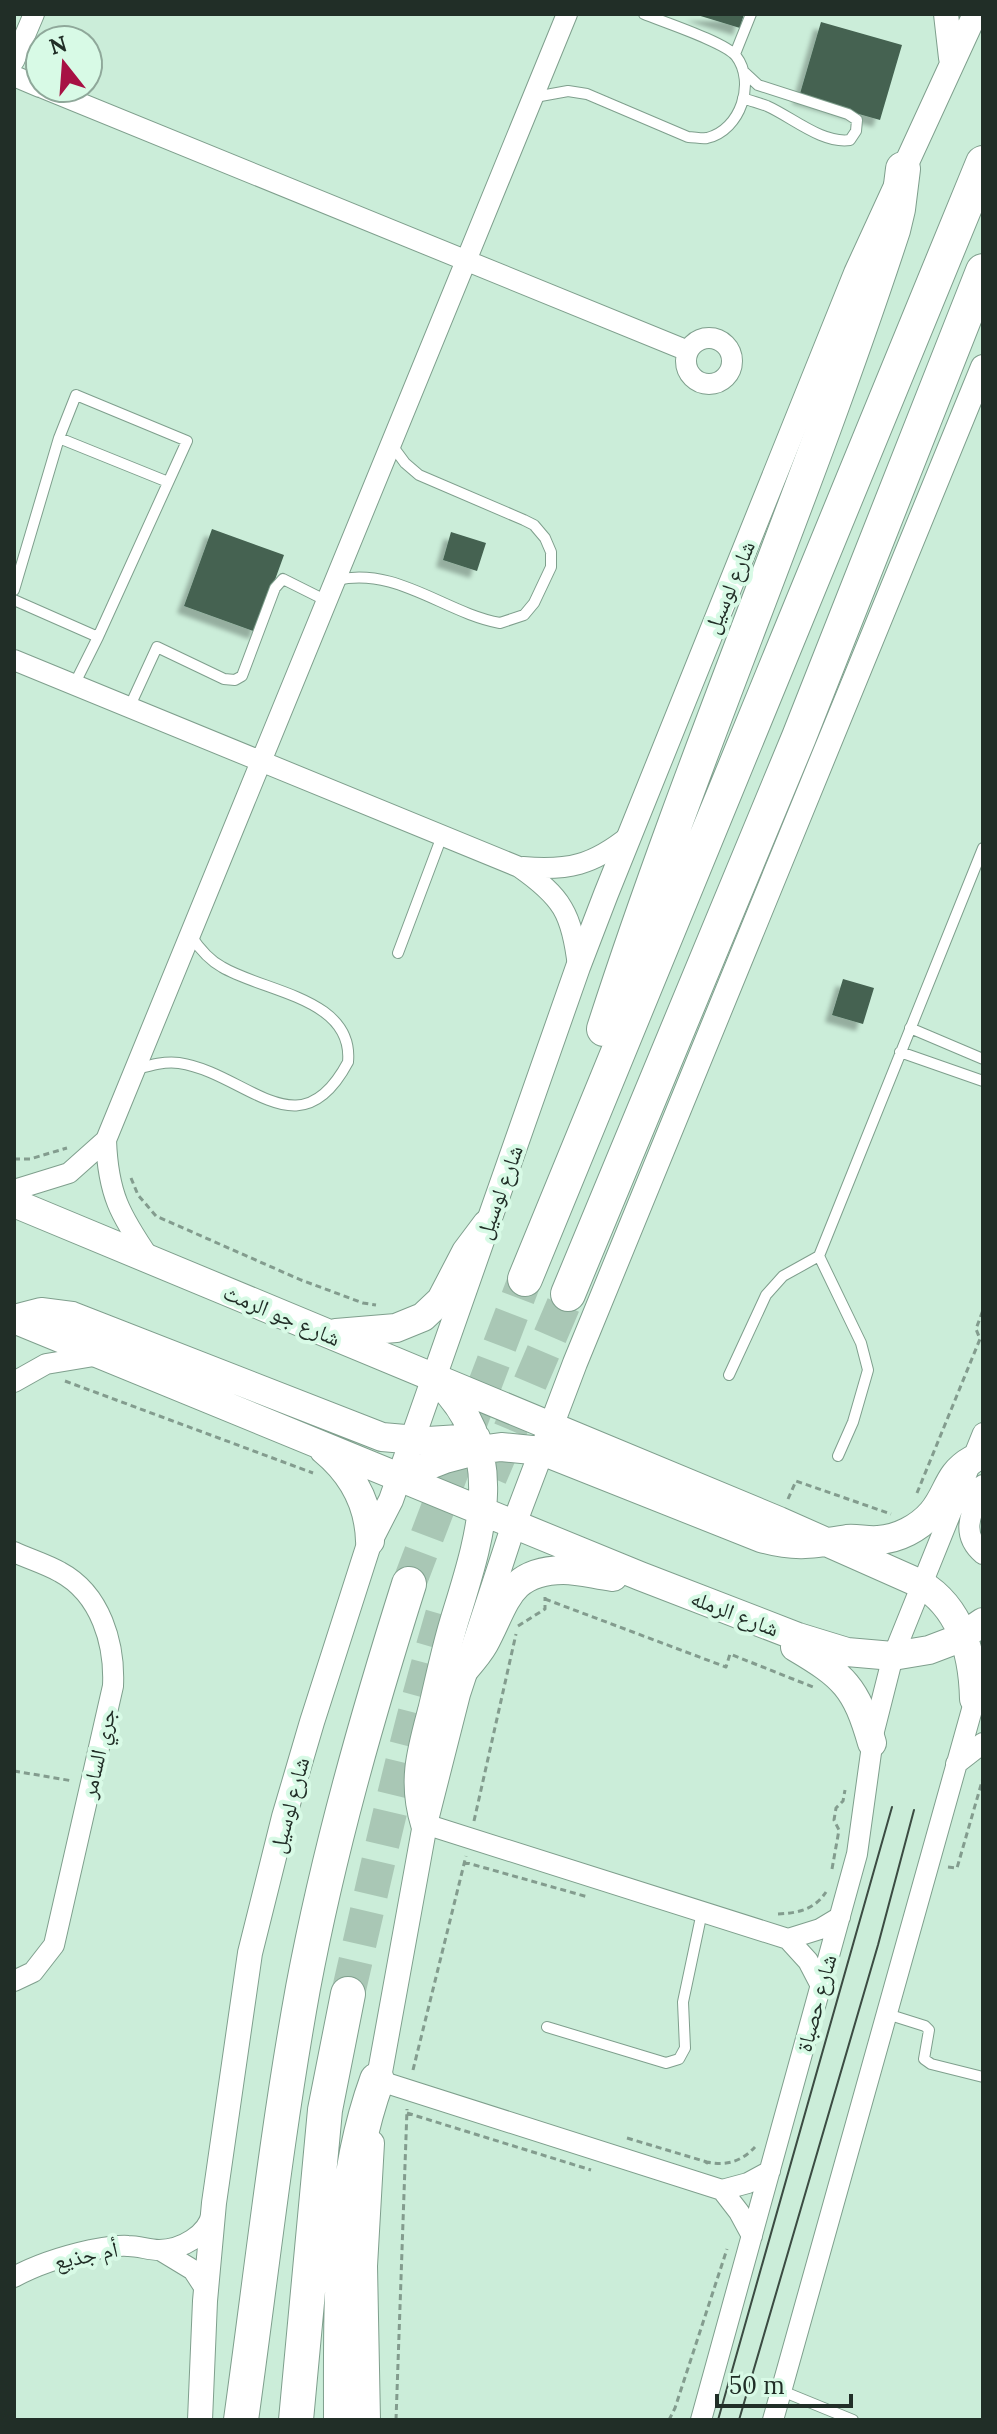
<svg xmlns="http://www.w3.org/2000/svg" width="997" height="2434" font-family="Lora,'Noto Naskh Arabic',serif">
	<defs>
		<filter id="shadow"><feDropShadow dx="-7" dy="7" stdDeviation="2" flood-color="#0004"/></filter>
	</defs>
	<rect width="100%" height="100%" fill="#cbedd9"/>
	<!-- building -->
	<path fill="#446251" filter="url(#shadow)" d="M694,14H744L740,28Z
		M821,22L902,45L880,120L799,97Z
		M212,529L284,555L256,632L184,606Z
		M451,532L486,543L477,571L443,560Z
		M843,979L874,988L863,1024L832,1015Z"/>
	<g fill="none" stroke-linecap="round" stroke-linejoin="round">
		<!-- trunk-tunnel -->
		<path stroke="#a9c7b5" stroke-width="34" stroke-dasharray="34 17" stroke-linecap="butt" d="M490,1477L568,1294
			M409,1584L525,1279
			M348,1994C378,1863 407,1731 446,1602"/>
		<defs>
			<path id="service" d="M735,54L751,14
				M535,97L568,91L587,94L688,137C694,137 702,139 707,138C741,130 756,82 736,56C725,42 663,22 644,14
				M743,98C751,101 759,103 767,106C792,117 822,144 850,140L856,131L857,120L848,114L758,85L744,72
				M59,438L168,482
				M337,580C396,566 445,613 500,623L524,615L534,603L551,567V552L545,538L534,525L524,520L419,475L405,463L391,444
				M14,590L59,438L76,395L187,441L98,637
				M14,600L98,637L74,685
				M129,708L157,647L224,679L235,680L242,676L275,588L283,579L327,601
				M398,953L442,836
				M910,1028L983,1059
				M900,1052L983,1081
				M137,1069C151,1065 165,1061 179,1063C247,1073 299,1154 348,1062C354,998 264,992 222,967C209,960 199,948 191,936
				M819,1256L861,1343L868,1370L853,1422L838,1456
				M729,1375L766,1295L783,1276L819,1256L983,848
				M887,2014L925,2026L929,2030L924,2059L931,2064L983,2077
				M547,2027L666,2063L679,2059L685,2048L683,2002L702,1912
				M782,2391L853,2420"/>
			<path id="minor" d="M14,61L34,14
				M14,76L40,87
				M43,88L688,351
				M686 361a23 23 0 1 1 46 0a23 23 0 1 1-46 0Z
				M14,660L519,867C562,897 572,913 578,967
				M523,867C568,871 593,865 629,836
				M106,1140C108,1194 120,1215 150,1259
				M14,1190L69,1173L106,1140L567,14
				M14,1382L46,1364L100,1355
				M983,1485C973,1509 958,1533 983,1554
				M14,1552C29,1559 46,1564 60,1572C101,1594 115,1644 113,1686L54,1945L33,1972L14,1981
				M956,1764L983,1743
				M425,1824L788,1939L808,1961L821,1986
				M788,1939L820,1929L840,1917
				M377,2080L722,2190L748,2183L770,2171
				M722,2190L739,2212L752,2236
				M160,2250L193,2270L206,2290
				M14,2277C38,2264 64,2256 91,2250C102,2248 117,2245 128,2246C139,2246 149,2250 159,2250C181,2250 208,2235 212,2213
				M701,2420L857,1854L874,1731L893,1656L983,1433
				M773,2420L978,1688"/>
			<path id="tertiary" d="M946,14L951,58
				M376,2094L425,1824L458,1694L514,1524L575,1363L983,367
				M200,2420L205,2301L214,2203L250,1953L284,1817L312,1722L370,1541L391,1500L578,967L606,894L856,273L975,14
				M368,2420L365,2266L372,2143"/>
			<path id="secondary" d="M14,1203L779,1521L921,1584C961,1608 973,1655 974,1699
				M14,1319L640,1576L798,1637L847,1652L893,1656L929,1650L958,1639L983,1622
				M14,1319L41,1312L72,1316L382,1437L428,1441L476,1438
				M336,1333L396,1328L423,1317L441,1300L466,1252L487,1224
				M324,1450C353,1474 369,1504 370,1541
				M399,1477L445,1459L479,1450L501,1447L542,1451L761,1538C795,1548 814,1544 847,1539C857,1538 867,1541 878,1540C898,1539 919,1528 932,1513C949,1493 947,1474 972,1460
				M795,1647C844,1676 856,1687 872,1743
				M465,1669C472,1661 479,1653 484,1644C506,1604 507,1571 563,1570C580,1570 596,1575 613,1577
				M425,1824C412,1782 421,1752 432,1711C439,1682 445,1652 454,1622C479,1540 511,1452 439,1383"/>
			<path id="trunk" d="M604,1029C691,759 805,499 893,230L898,209L903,169
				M525,1279L983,163
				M568,1294L799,737L983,271
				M241,2420C261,2276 277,2131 303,1988C329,1850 367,1717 409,1584
				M296,2420L325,2110L348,1994
				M341,2420C341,2308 338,2187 377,2080"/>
		</defs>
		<!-- service casing -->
		<use href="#service" stroke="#7f9f8d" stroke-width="12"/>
		<!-- minor casing -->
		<use href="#minor" stroke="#7f9f8d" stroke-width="22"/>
		<!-- tertiary casing -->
		<use href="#tertiary" stroke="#7f9f8d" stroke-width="26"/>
		<!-- secondary casing -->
		<use href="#secondary" stroke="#7f9f8d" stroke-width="30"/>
		<!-- trunk casing -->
		<use href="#trunk" stroke="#7f9f8d" stroke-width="36"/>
		<!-- path -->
		<path stroke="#839c8e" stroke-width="3" stroke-dasharray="6 4" stroke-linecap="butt" d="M14,1159H30L67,1148
			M131,1178L138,1195L156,1216L301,1280L363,1303L376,1305
			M65,1381L313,1473
			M917,1493L980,1339L976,1329L983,1310
			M788,1499L796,1481L891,1514
			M545,1599L726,1667L730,1654L813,1687
			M518,1626L545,1609V1597
			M14,1771L73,1781
			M474,1821L516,1634
			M464,1862L588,1897
			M948,1867L957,1868L983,1778
			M832,1869L839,1830L834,1820L836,1808L843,1801L845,1790
			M778,1914C798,1913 814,1910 826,1892
			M413,2070L466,1856
			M407,2113L591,2170
			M627,2138L707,2162
			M706,2164L707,2162C726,2166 741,2162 755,2147
			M396,2420L407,2109
			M669,2420L675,2408L727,2249"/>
		<!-- service -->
		<use href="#service" stroke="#fff" stroke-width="10"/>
		<!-- minor -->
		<use href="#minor" stroke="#fff" stroke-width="20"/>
		<!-- tertiary -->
		<use href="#tertiary" stroke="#fff" stroke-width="24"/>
		<!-- secondary -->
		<use href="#secondary" stroke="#fff" stroke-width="28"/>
		<!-- trunk -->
		<use href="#trunk" stroke="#fff" stroke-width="34"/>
		<!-- tram -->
		<path stroke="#3b4b42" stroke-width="2" d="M718,2420L892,1807
			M739,2420L878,1945L914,1810"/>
	</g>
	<g text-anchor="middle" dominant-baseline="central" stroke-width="8" stroke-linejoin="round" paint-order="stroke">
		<!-- street labels -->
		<g font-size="22" fill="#212e27" stroke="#d8fae6">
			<text transform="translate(729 587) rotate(-67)">شارع لوسيل</text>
			<text transform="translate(499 1192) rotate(-70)">شارع لوسيل</text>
			<text transform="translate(282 1315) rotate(23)">شارع جو الرمث</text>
			<text transform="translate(735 1613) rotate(21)">شارع الرمله</text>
			<text transform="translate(98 1753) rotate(-77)">جري السامر</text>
			<text transform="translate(289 1805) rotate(-75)">شارع لوسيل</text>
			<text transform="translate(816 2003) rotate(-75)">شارع حصباة</text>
			<text transform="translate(86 2255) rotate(-12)">أم جذيع</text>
		</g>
	</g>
	<!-- border -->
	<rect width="997" height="2434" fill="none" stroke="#212e27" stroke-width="32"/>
	<!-- north arrow -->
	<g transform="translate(64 64) rotate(343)"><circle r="38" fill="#d8fae6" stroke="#8fa89a" stroke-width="2"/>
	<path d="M0-6L14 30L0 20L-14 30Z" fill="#a71144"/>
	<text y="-12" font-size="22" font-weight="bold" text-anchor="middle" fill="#212e27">N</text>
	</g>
	<!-- scale -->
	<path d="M717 2394v12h134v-12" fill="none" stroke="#212e27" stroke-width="4"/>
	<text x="729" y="2394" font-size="24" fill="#212e27" stroke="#d8fae6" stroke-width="6" paint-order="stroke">50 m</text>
</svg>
